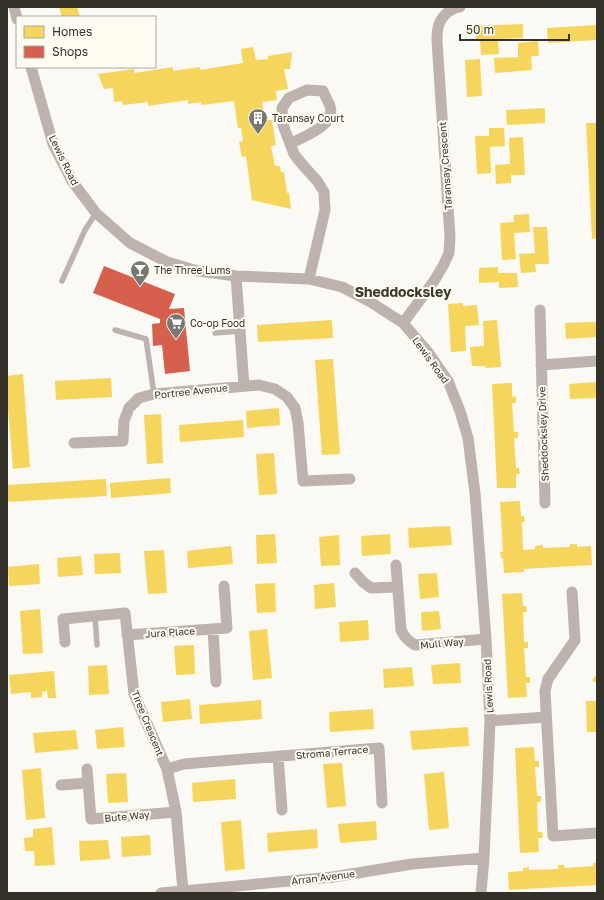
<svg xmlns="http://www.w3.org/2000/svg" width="604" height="900" font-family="'Golos Text',sans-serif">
	<rect width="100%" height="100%" fill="#faf9f4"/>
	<!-- homes -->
	<path fill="#f6d55c" d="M59,7H77L80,17H62Z
		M523,24V38L498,39L499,54L481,55L480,40H476L475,26Z
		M597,25V40L548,43L547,28Z
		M538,41L539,56H531L532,70L495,73L494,58L518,57V43Z
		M253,47L256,60L268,59V56L292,52L290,69H284L288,89L276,91L277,100L262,102L264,115H267V120H272L276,145L271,146L275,166H280L281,172H284L287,193H289L291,209L252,200L246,156L242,157L239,142L243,141L241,128H238L234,101L201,105V102L188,104V100L148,106V102L123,105L122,101L114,102L113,88L104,89L98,74L134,69V73L173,67V71L200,67V70L243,63L241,49Z
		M480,59L482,96L467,97L465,60Z
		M545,108V123L507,125L506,110Z
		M586,123H597V238L592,239Z
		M489,128H504L505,146L490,147L491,173L477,174L475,136H489Z
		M523,137L525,175H511V183L496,184L495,165L510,164L509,138Z
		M529,214L530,232L514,233L516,259L502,260L500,223L514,222V215Z
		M533,227H547L549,264H535L536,272L521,273L519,254L535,253Z
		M498,267V273H517L518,287L499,288V282L479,283V268Z
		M463,303V306L477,305L479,325L465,326L466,351L451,352L448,304Z
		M332,320L333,338L258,342L257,325Z
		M497,320L501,367L486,368L485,366H472L470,347L484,346L483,321Z
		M592,322H597V337L566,339L565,323Z
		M333,359L340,454L322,455L315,360Z
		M23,374L30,467L13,469L7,397V376Z
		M111,378L112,397L56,400L55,381Z
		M597,382V398L570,399L569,384Z
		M512,383V397L516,396V403H512L514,432H518V438H514L516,468H519L520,474H516V488H497L492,384Z
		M279,408L280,425L247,428L246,411Z
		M161,414L163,463L147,464L144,415Z
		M243,420L244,437L180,442L179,425Z
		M274,453L277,494L259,495L256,454Z
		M170,478L171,493L111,498L110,483Z
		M106,479L107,496L7,502V485Z
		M520,501L521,516H524L525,522H522L523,550L535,549V546L543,545V548L570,547V544H577V547L591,546L592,565L524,569V572L504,573L503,558H501L500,552H503L500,502Z
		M450,526L452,545L409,548L408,528Z
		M275,534L277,563L257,564L256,535Z
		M390,534L391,554L362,556L361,536Z
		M339,535L340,565L321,566L319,537Z
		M231,546L233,564L188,568L187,551Z
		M164,550L167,593L148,594L144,551Z
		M120,553L121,573L95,574L94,554Z
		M81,556L83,575L58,577L57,558Z
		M39,564L40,584L9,586L8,567Z
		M437,573L439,597L420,599L418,574Z
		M275,583L276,612L257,613L255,584Z
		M334,583L336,607L315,609L314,585Z
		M522,593L523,606H526L527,612H523L524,642H528V648H524L526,677H530V683H526L527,697L508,698L502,594Z
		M40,609L43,653L23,654L20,611Z
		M439,611L441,629L422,631L421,612Z
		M368,620L369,640L340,642L339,622Z
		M267,629L272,678L253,680L249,631Z
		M194,645L195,674L176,675L174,646Z
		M460,663L461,683L433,684L431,665Z
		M107,665L109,694L89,695L88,666Z
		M412,667L414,686L384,688L383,669Z
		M54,671L56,698H48L47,691L42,692V697L31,698V692L11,694L9,675Z
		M597,674V684L592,680Z
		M190,699L192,719L163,722L161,702Z
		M261,700L262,719L200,724L199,705Z
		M586,701H597V732H587Z
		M373,709L374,729L330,732L329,712Z
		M123,727L125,747L97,749L95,730Z
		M468,727L469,746L412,750L410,731Z
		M76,730L78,749L35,753L33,733Z
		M534,747L535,761H539V767H535L537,796H541V802H537L538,832H542L543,838H538L539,852L520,853L515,748Z
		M342,763L346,806L327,808L323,764Z
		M41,768L45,818L26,820L22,770Z
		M444,772L449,828L429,830L424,774Z
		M126,773L128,802L108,803L106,774Z
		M235,779L236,799L193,802L192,783Z
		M241,820L245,869L225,871L221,822Z
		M376,821L377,840L340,843L338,824Z
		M52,827L55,865L35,866L34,851H25L24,838L33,837V829Z
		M317,829L318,848L268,852L267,833Z
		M150,835L151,855L122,857L121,837Z
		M108,840L110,859L80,861L79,841Z
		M593,863H597V885L509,890L508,872L523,871V868L529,867V870L558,869V865H564L565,868L593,866Z"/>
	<!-- shops -->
	<path fill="#d6604d" d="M104,266L175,294L169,309L184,308L190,371L165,374L162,345L153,346L152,324L160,323V319L93,293Z"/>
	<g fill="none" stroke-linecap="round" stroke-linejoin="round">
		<!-- lane -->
		<path stroke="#bdb2ae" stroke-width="5.5" d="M62,281L85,230L96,213
			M115,330L146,339L154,394
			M215,333L240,331
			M95,616L97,645"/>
		<!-- street -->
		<path stroke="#bdb2ae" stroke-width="11" d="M14,7L17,19
			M31,67L53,144L72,181L96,213L130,243L167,262L198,271L236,276L309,279L342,287L369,301L403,323L428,352L448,381L460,411L468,438L475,493L486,639L490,721L484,858L481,893
			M290,144C304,136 336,126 330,106C328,101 325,96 323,91L307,90L289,98L282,108L283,125L294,154L301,163L318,182L324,192L325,210L309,279
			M236,276L244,386
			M540,310L545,503
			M403,323L434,281L443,266L449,253L450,237L437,41C437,37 437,32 438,28C440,18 449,8 460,7
			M541,365L597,361
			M74,443L123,441L124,421L129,408L139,398L154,394L259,385L275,389L287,397L295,408L298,423L303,481L350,479
			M396,565L401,630C404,637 408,641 415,645L486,639
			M355,573L363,582L371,588L397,587
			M572,592L575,640L548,679L545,691L553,836L597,833
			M213,629L216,682
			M127,635L227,628L224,586
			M65,642L63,619L125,613L134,694L167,769L176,812L183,891
			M490,721L546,717
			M278,756L282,810
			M87,769L91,819L176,812
			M167,769L184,764L379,748L382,803
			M61,785L88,783
			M161,893L333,877L412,864L484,858"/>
	</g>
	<!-- icons -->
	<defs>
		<symbol id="building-pin" viewBox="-11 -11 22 30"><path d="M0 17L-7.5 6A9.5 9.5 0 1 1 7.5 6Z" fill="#797771" stroke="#fefbf0"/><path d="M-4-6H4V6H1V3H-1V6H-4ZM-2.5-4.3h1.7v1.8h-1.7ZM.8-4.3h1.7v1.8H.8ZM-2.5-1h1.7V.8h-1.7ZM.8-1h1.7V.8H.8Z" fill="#fff"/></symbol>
		<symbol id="bar-pin" viewBox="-11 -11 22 30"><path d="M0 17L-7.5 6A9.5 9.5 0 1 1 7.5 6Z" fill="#797771" stroke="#fefbf0"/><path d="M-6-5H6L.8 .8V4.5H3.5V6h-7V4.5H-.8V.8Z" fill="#fff"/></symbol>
		<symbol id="supermarket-pin" viewBox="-11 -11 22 30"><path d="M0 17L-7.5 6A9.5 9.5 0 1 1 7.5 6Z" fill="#797771" stroke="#fefbf0"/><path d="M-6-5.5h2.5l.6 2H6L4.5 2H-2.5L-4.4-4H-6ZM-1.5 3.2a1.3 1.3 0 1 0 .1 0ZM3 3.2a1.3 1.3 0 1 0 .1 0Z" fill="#fff"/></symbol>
	</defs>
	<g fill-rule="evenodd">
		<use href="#building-pin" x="247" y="107" width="22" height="30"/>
		<use href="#bar-pin" x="129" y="259" width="22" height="30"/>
		<use href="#supermarket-pin" x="165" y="312" width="22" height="30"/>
	</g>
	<g text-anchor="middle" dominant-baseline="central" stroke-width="4" stroke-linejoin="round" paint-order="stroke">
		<!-- poi labels -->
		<g font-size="10" fill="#33312a" stroke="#fefbf0" text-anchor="start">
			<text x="272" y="118">Taransay Court</text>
			<text x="154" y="270">The Three Lums</text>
			<text x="190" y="323">Co-op Food</text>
		</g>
		<!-- street labels -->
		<g font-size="10" fill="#33312a" stroke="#fefbf0">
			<text transform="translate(64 160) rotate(64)">Lewis Road</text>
			<text transform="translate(445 166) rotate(-94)">Taransay Crescent</text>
			<text transform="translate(431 360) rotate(54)">Lewis Road</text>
			<text transform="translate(191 391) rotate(-6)">Portree Avenue</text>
			<text transform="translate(543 434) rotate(-92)">Sheddocksley Drive</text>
			<text transform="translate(170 632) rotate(-4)">Jura Place</text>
			<text transform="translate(442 643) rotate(-5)">Mull Way</text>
			<text transform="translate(488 686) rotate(-93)">Lewis Road</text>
			<text transform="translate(148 723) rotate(68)">Tiree Crescent</text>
			<text transform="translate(332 752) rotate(-5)">Stroma Terrace</text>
			<text transform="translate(127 816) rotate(-5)">Bute Way</text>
			<text transform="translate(323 877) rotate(-7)">Arran Avenue</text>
		</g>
		<!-- district labels -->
		<g font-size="14" font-weight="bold" fill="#3d3829" stroke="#fefbf0">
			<text x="403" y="291">Sheddocksley</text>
		</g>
	</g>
	<!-- border -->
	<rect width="604" height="900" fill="none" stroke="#33312a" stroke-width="16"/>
	<!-- legend -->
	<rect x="16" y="16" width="140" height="52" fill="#fefbf0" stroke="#adaaa1"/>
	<rect x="24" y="26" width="20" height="12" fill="#f6d55c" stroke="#adaaa1"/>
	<text x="52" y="36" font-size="12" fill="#33312a">Homes</text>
	<rect x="24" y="46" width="20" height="12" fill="#d6604d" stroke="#adaaa1"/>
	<text x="52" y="56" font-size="12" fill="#33312a">Shops</text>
	<!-- scale -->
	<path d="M460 34v6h109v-6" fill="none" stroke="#33312a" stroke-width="2"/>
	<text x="466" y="34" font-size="12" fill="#33312a" stroke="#fefbf0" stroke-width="3" paint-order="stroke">50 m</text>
</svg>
